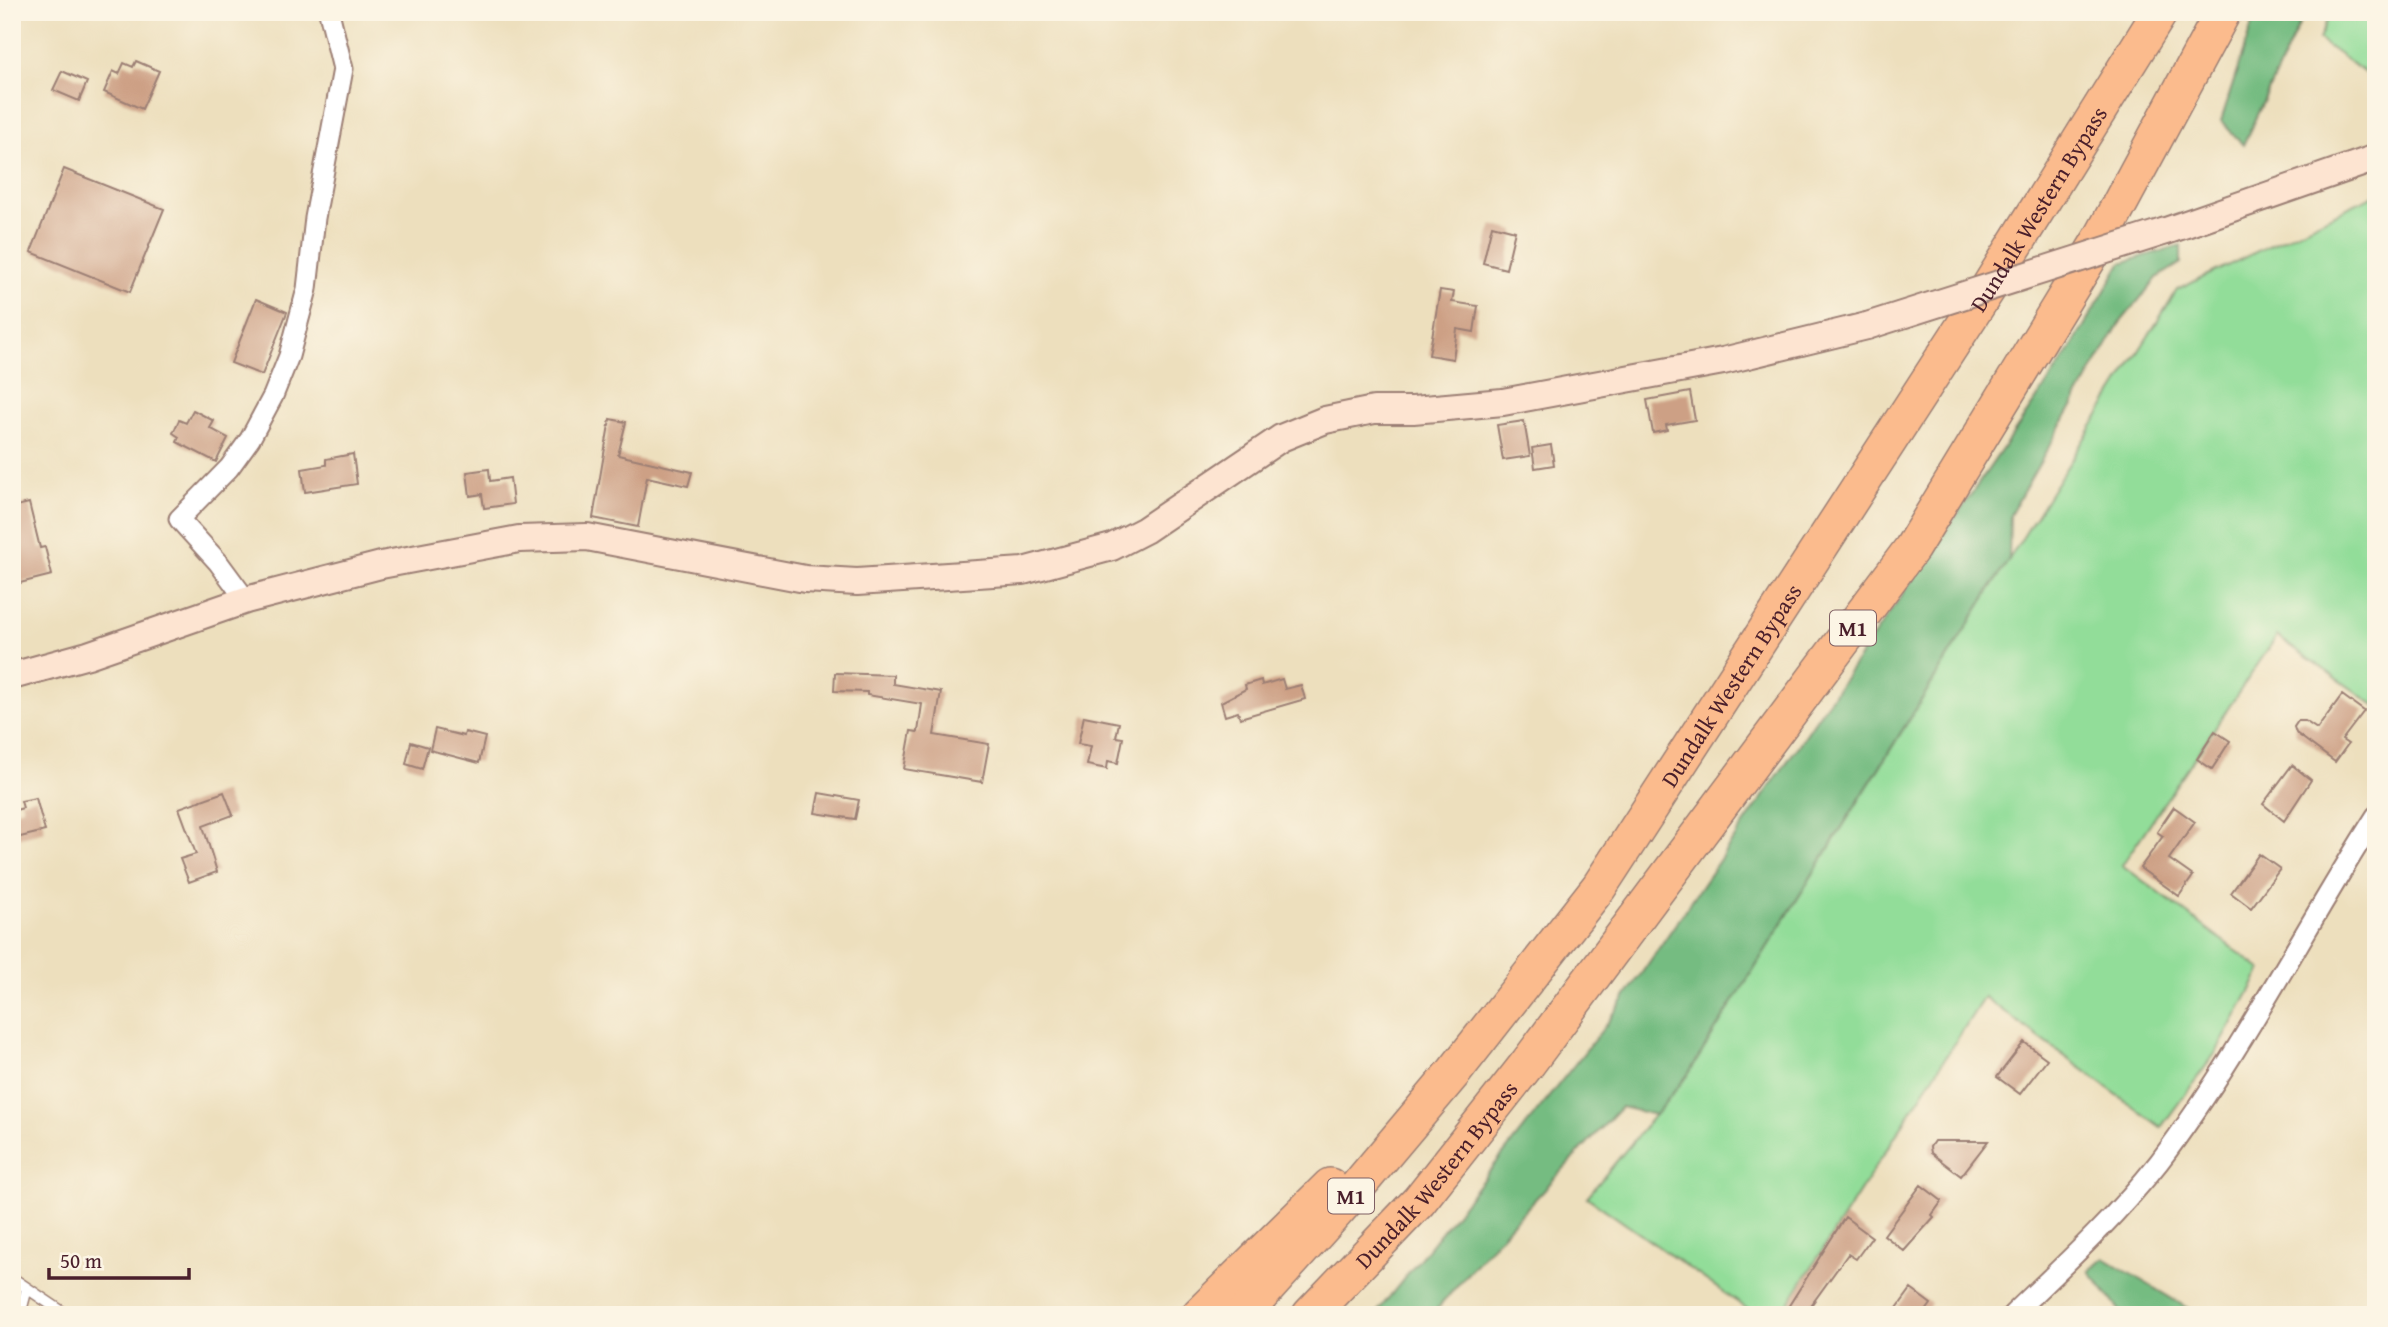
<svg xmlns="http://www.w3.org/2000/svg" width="2388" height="1327" font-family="'Gentium Book Plus',serif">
	<rect width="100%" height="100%" fill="#fcf5e5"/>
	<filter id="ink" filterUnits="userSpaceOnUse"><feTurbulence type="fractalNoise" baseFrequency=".0143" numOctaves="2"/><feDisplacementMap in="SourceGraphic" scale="14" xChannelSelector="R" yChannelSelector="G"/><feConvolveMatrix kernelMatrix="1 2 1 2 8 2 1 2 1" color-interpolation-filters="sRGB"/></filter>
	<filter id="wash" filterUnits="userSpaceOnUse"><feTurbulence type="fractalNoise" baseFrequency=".00686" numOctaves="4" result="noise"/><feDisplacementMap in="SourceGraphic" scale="28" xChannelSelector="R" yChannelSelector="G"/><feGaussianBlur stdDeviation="1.57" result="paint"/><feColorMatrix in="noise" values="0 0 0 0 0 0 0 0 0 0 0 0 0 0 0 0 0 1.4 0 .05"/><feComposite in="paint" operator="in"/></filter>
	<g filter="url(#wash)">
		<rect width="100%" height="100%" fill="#eddfbd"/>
		<!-- green -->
		<path fill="#92dd99" stroke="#6e7e62" stroke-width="2" d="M2330,12H2376V81L2319,40Z
			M2376,194V706L2277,636L2122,865L2262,970L2217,1051L2161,1127L1984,997L1781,1315H1756L1587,1197L1687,1076L2177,290Z"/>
		<!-- forest -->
		<path fill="#75bc81" stroke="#606e56" stroke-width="2" d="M2256,12H2305L2243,145L2221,121Z
			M2181,245V263L2157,278L2119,324L2010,515L2009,559L1687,1076L1655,1115L1621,1107L1485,1253L1432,1315H1375L1606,1025L2067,355L2121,263Z
			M2104,1258L2199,1315H2123L2089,1271Z"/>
		<g id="blocks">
			<!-- building -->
			<path fill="#cda085" d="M136,61L159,71L142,109L104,92L113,71L119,74L124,63L133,67Z
				M62,71L87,82L79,101L53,90Z
				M64,169L164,209L130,292L31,252Z
				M1492,225L1515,231L1506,269L1483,263Z
				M1440,290L1454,292L1452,302L1478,306L1474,332L1457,329L1453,359L1429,355Z
				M256,299L287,312L262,375L231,363Z
				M1690,392L1695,420L1666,425L1667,430L1653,433L1647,400Z
				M193,410L214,421L210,428L228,438L216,462L177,442L179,437L173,433L179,420L186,423Z
				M610,419L626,422L618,455L692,472L688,486L647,477L638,527L593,518Z
				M1524,421L1530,456L1503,460L1497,425Z
				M1551,445L1554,465L1535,468L1532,448Z
				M353,454L357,484L305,492L302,469L326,465V459Z
				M489,469L490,481L510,478L513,504L484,508L482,494L470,496L467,472Z
				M29,503L40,548L45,547L52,575L12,585V507Z
				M835,673L893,675V684L941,692L934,735L989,744L982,782L904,769L911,731L918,732L922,704L867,695V692L834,691Z
				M1282,679L1285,689L1301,685L1305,699L1240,718L1238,712L1225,716L1221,702L1246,689L1245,685L1261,680L1262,685Z
				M2342,695L2364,711L2342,740L2348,744L2335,762L2296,733L2294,727L2298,721H2305L2317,729Z
				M1084,716L1119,723L1116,737L1123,738L1118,763L1108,761L1107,769L1087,765L1091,746L1078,744Z
				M435,729L464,736L465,732L485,737L479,763L430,750Z
				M2215,731L2230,741L2212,769L2197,759Z
				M411,742L428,747L422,769L406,764Z
				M2292,765L2311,780L2284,821L2263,804Z
				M224,792L233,815L203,826L217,872L189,882L180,859L196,854L179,808Z
				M819,793L859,800L855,819L815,813Z
				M36,798L45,831L12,839V811L23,808L21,801Z
				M2174,807L2195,822L2169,859L2193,876L2179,896L2140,868L2163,836L2157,832Z
				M2259,854L2280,869L2251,908L2231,893Z
				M2024,1042L2047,1059L2020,1094L1997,1077Z
				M1934,1141H1988L1961,1176L1931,1153L1930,1147Z
				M1921,1185L1942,1201L1932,1215L1934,1217L1904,1251L1884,1235Z
				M1845,1217L1872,1237L1856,1259L1848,1254L1804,1315H1783Z
				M1911,1289L1931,1304L1923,1315H1892Z"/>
		</g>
	</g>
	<g filter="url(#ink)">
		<use href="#blocks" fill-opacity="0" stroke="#9c7f74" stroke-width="2"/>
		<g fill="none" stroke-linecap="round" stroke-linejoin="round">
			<defs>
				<path id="lane" d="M12,1278L67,1315
					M20,1315L27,1288"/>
				<path id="street" d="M246,600L218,562L179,519L229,468L250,439L273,396L289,356L307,289L315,218L343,69L329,12
					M2012,1315C2063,1266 2115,1218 2159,1162C2241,1054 2303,930 2376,816"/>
				<path id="secondary" d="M2166,231L2376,158
					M12,676L88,655L246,600L381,565L519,539L587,537L805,579L857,582L1023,571L1112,547L1145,530L1281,438L1325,420L1374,410H1413L1503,402L1723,361L1867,326"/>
				<g id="highway">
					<path d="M1199,1315L1330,1186"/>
					<path id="s1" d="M1243,1315L1342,1205L1454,1072L1599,887L1989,287L2160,12"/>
					<path id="s2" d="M1310,1315L1419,1201L1528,1063L1912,548L2103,235L2223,12"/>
				</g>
			</defs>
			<!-- lane casing -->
			<use href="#lane" stroke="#9c7f74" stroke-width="13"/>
			<!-- street casing -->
			<use href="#street" stroke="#9c7f74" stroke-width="23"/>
			<!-- secondary casing -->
			<use href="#secondary" stroke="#9c7f74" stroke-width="30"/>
			<!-- highway casing -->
			<use href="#highway" stroke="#9c7f74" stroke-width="38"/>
			<!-- lane -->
			<use href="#lane" stroke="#fff" stroke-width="10"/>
			<!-- street -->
			<use href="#street" stroke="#fff" stroke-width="19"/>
			<!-- secondary -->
			<use href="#secondary" stroke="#fde4d1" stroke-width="26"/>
			<!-- highway -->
			<use href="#highway" stroke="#fbbb8d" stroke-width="35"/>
			<defs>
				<path id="secondary-bridge" d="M1867,326L2166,231"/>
			</defs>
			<!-- secondary-bridge casing -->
			<use href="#secondary-bridge" stroke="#9c7f74" stroke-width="30" stroke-linecap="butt"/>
			<!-- secondary-bridge -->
			<use href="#secondary-bridge" stroke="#fde4d1" stroke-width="26"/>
		</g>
	</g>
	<g text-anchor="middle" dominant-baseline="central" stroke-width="6" stroke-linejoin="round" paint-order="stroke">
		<!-- shield labels -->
		<g fill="#fcf5e5" stroke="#7f5f63" stroke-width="2">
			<rect x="1830" y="610.5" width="46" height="35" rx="5"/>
			<rect x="1328" y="1178.5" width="46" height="35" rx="5"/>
		</g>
		<g font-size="21" font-weight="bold" fill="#4a1f2b">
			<text x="1853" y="628">M1</text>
			<text x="1351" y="1196">M1</text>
		</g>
		<!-- street labels -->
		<g font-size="23" fill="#4a1f2b" stroke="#fcf5e5">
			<text stroke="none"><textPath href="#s1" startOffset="1365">Dundalk Western Bypass</textPath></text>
			<text stroke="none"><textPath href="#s1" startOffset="798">Dundalk Western Bypass</textPath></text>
			<text stroke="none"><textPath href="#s2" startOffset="189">Dundalk Western Bypass</textPath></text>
		</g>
	</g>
	<!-- margin -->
	<rect width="2388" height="1327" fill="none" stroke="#fcf5e5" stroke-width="42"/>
	<!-- scale -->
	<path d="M49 1268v10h140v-10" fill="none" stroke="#4a1f2b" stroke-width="3.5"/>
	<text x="60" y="1268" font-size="21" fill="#4a1f2b" stroke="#fcf5e5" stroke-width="5" paint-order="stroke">50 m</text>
</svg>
